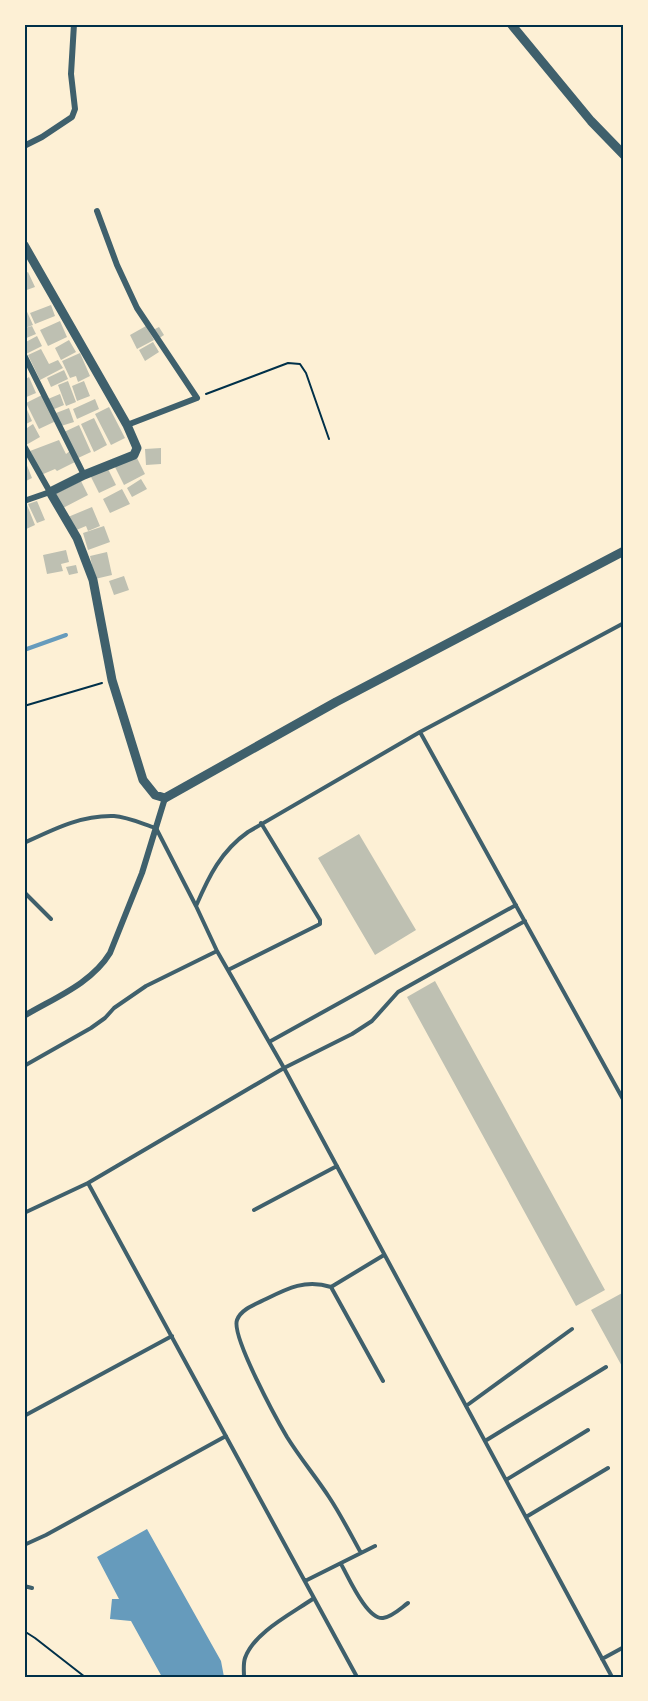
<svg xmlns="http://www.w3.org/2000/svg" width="648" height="1701" font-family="'Asap Condensed',sans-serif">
	<rect width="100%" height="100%" fill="#fdf0d5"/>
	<!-- water -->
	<path fill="#669bbc" d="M147,1529L221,1661L224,1677H162L131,1621L110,1619L112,1599H119L97,1557Z"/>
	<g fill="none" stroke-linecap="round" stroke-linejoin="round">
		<!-- stream -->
		<path stroke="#669bbc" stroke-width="4" d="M24,650L66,635"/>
	</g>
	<!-- building -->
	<path fill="#bec0b2" d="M28,272L35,287L24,291V274Z
		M24,305L33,325L25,328L32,326L36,334L24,339Z
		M51,305L55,316L35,324L30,313Z
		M60,321L67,337L48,346L40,330Z
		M146,326L154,340L137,349L130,335Z
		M159,327L164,335L158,339L153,330Z
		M37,336L42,346L26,354L24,343Z
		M69,340L76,352L61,360L55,348Z
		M153,342L159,352L145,361L139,350Z
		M41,349L49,364L58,360L63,368L40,380L28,355Z
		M80,353L90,376L78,382L76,376L70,378L62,361Z
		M64,370L68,379L51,387L47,378Z
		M29,377L36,393L24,398V380Z
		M68,381L76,402L66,406L58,385Z
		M84,381L90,396L77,401L72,386Z
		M60,394L64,405L52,410L48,399Z
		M42,395L56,421L39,429L26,403Z
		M95,399L99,409L77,419L73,409Z
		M24,403L32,421L24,425Z
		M109,407L125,438L111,445L95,414Z
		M69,408L74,422L61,426L56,413Z
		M94,418L107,445L94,452L81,424Z
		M33,424L40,437L26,445L24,430Z
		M79,425L91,452L76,459L64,432Z
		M59,440L66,454L70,451L75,462L57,471L55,469L41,475L30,451Z
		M161,448V464L146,465L145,449Z
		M136,456L145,474L124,485L115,467Z
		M24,458L32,478L24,482Z
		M107,467L116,485L99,493L90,475Z
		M141,479L147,489L132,497L127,488Z
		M81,481L88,495L63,508L55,494Z
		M122,489L130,504L110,513L103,499Z
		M37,501L45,520L37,523L28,504Z
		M27,505L35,525L24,530V506Z
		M92,507L100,526L88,531L86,526L74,531L68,517Z
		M104,526L110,542L88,550L83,533Z
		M66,550L69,562L61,564L63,571L47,574L43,555Z
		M107,552L112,575L95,579L90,556Z
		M76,565L78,573L69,575L66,567Z
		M124,576L129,590L114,595L109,581Z
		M359,834L416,930L375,955L318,858Z
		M435,981L605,1290L576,1306L407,997Z
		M624,1292V1370L591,1310Z"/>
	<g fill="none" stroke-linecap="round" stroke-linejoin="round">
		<!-- path -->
		<path stroke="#003049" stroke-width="2" d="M206,394L288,363L300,364L306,373L329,439
			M24,706L102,683
			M24,1631L35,1638L85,1677"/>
		<!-- service -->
		<path stroke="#3f606c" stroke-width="4" d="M420,732L624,1101
			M24,843C54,829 81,815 114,816C128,817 143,824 156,828L196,906
			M24,892L51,919
			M228,970L320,924V920L261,823
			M269,1042L516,905
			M24,1066L91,1028L105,1018L114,1008L146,986L217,951
			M254,1210L337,1166
			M24,1213L88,1183
			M331,1287L383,1381
			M466,1406L572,1329
			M24,1416L172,1336
			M485,1441L606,1367
			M506,1480L588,1430
			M526,1517L608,1468
			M24,1545L46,1535L226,1436
			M361,1553C351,1535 341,1515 329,1497C316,1477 300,1458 287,1437C277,1420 231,1336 237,1320C241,1309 256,1304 266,1299C288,1288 306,1279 331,1287L384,1255
			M341,1564C348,1576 367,1620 383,1618C392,1617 401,1608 408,1603
			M305,1581L375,1546
			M24,1586L32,1588
			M602,1659L624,1647
			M244,1677C244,1671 243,1664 245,1658C254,1632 293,1613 314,1598
			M357,1677L88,1183L284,1068L352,1034L372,1021L398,992L525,921
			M612,1677L284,1068L217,951L196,906C209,876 221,851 248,832L420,732L624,623"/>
		<!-- minor -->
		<path stroke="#3f606c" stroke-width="6" d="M24,146L42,137L72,117L75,109L71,74L74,24
			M97,211L117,265L137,308L197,398L127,425
			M24,355L84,475
			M24,446L50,492L24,501
			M24,1016C54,998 91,984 110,953L142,873L165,798"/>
		<!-- tertiary -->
		<path stroke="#3f606c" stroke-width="9" d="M511,24L591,121L624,155
			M24,245L127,425L137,448L134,455L84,475L50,492L77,538L93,580L112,680L143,780L155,795L165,798L336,702L624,551"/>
	</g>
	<!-- border -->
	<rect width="648" height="1701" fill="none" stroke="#fdf0d5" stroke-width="51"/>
	<rect x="26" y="26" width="596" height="1650" fill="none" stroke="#003049" stroke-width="2"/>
</svg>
